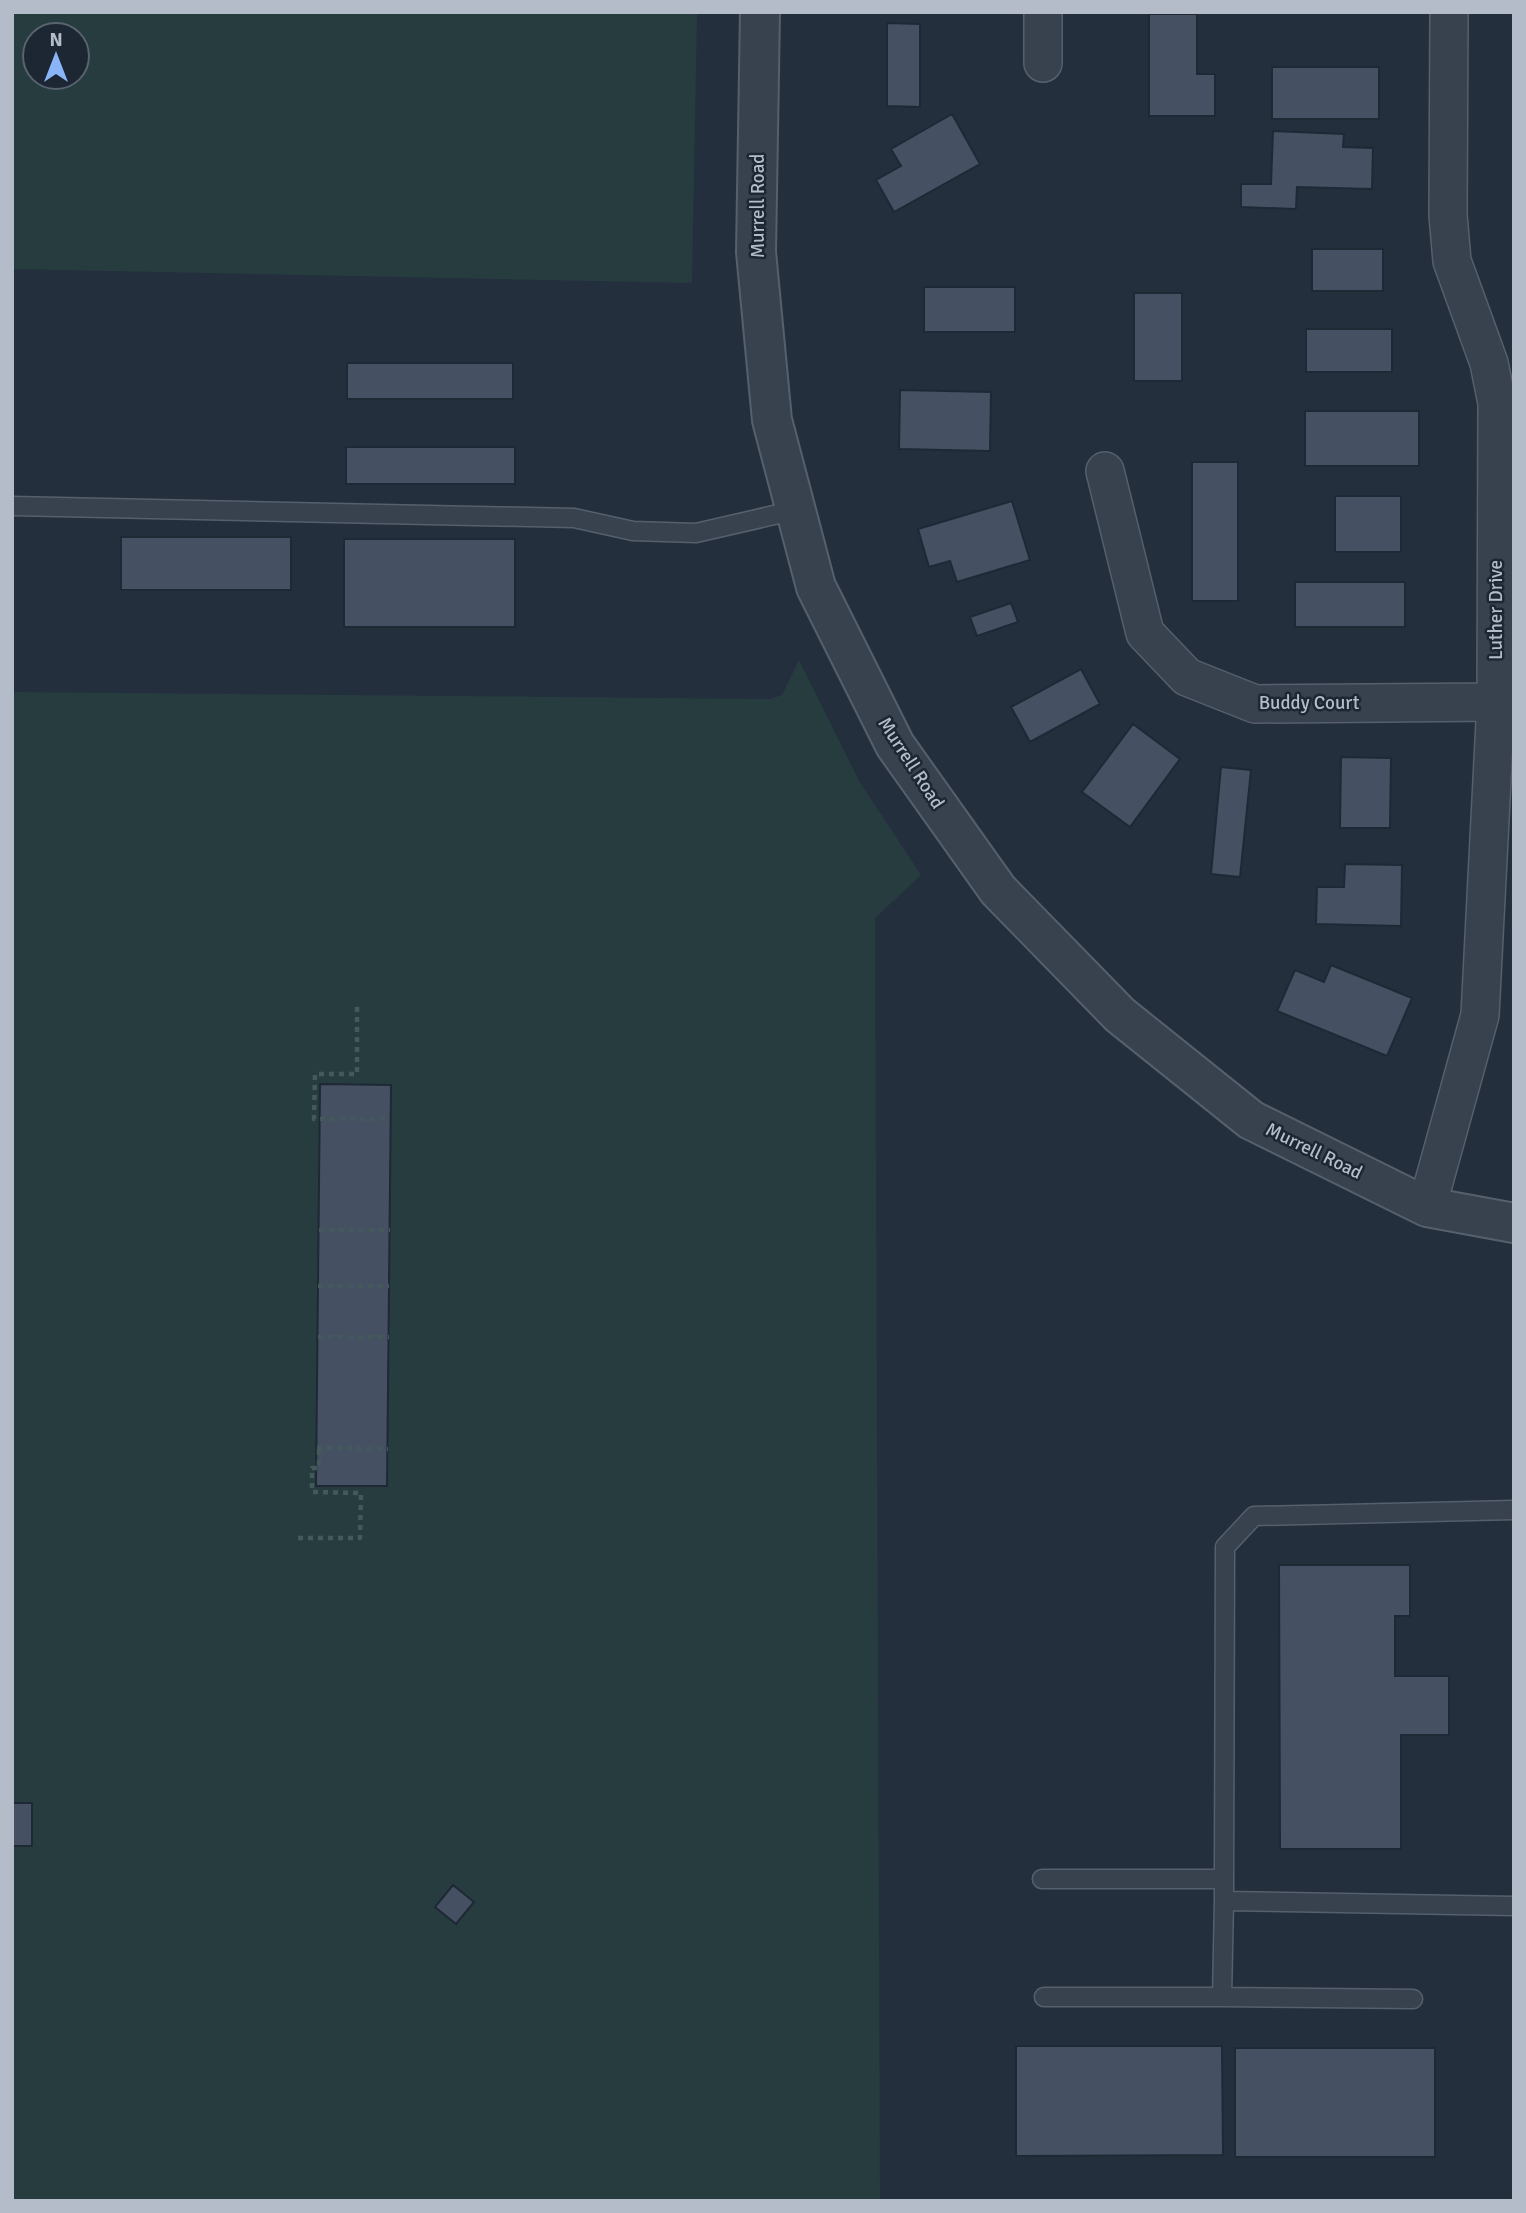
<svg xmlns="http://www.w3.org/2000/svg" width="1526" height="2213" font-family="Signika,sans-serif">
	<rect width="100%" height="100%" fill="#242f3e"/>
	<!-- green -->
	<path fill="#263c3f" fill-rule="evenodd" d="M12,12H697L692,283L12,269ZM35,35H77V77H35Z
		M799,660L859,781L921,875L875,918L880,2201H12V692L770,699L782,695Z"/>
	<!-- building -->
	<path fill="#455162" stroke="#1f2835" stroke-width="2" d="M1149,14H1197V74H1215V116H1149Z
		M887,23L920,24V107L887,106Z
		M1272,67H1379V119H1272Z
		M952,114L980,164L894,212L876,180L901,166L891,149Z
		M1273,131L1344,134L1343,147L1373,148L1372,189L1297,187L1296,209L1241,207V184H1271Z
		M1312,249H1383V291H1312Z
		M924,287H1015V332H924Z
		M1134,293H1182V381H1134Z
		M1306,329H1392V372H1306Z
		M347,363H513V399H347Z
		M900,390L991,392L990,451L899,449Z
		M1305,411H1419V466H1305Z
		M346,447H515V484H346Z
		M1192,462H1238V601H1192Z
		M1335,496H1401V552H1335Z
		M1012,501L1030,560L957,582L950,561L929,567L918,529Z
		M121,537H291V590H121Z
		M344,539H515V627H344Z
		M1295,582H1405V627H1295Z
		M1011,603L1018,622L977,636L970,617Z
		M1081,669L1100,704L1030,742L1011,707Z
		M1133,724L1180,759L1130,827L1082,792Z
		M1341,757L1391,758L1390,828H1340Z
		M1221,767L1251,770L1240,877L1211,874Z
		M1345,864L1402,865L1401,926L1316,924L1317,887H1344Z
		M1331,965L1412,998L1387,1056L1277,1011L1295,970L1324,982Z
		M320,1084L391,1085L387,1486H316Z
		M1279,1565H1410V1616H1395V1676H1449V1735H1401V1849H1280Z
		M12,1803H32V1846H12Z
		M453,1885L474,1902L456,1924L435,1907Z
		M1016,2046H1222L1223,2155L1016,2156Z
		M1235,2048H1435V2157H1235Z"/>
	<g fill="none" stroke-linecap="round" stroke-linejoin="round">
		<defs>
			<path id="service" d="M12,506L574,518L633,531L696,533L796,510
				M1514,1510L1254,1516L1225,1547L1224,1879V1901L1514,1906
				M1042,1879H1224
				M1044,1997H1222L1224,1901
				M1222,1997L1413,1999"/>
			<path id="minor" d="M1043,63V12
				M1105,471L1145,633L1187,677L1255,704L1496,702
				M1427,1207L1480,1015L1496,702L1497,403L1489,363L1452,261L1448,215L1449,12"/>
			<path id="tertiary" d="M760,12L756,252L772,420L816,587L895,745L998,890L1120,1015L1251,1120L1427,1207L1514,1223"/>
		</defs>
		<!-- service casing -->
		<use href="#service" stroke="#565f6c" stroke-width="21"/>
		<!-- minor casing -->
		<use href="#minor" stroke="#565f6c" stroke-width="40"/>
		<!-- tertiary casing -->
		<use href="#tertiary" stroke="#565f6c" stroke-width="42"/>
		<!-- path -->
		<path stroke="#44595c" stroke-width="4.5" stroke-dasharray="5 5" stroke-linecap="butt" d="M357,1007V1074H315L314,1119H390
			M319,1230H390
			M318,1286H389
			M318,1337H389
			M317,1448L388,1449
			M298,1538H360L361,1493L312,1492V1468H319V1448"/>
		<!-- service -->
		<use href="#service" stroke="#38414e" stroke-width="18"/>
		<!-- minor -->
		<use href="#minor" stroke="#38414e" stroke-width="37"/>
		<!-- tertiary -->
		<use href="#tertiary" stroke="#38414e" stroke-width="38"/>
	</g>
	<g text-anchor="middle" dominant-baseline="central" stroke-width="5" stroke-linejoin="round" paint-order="stroke">
		<!-- street labels -->
		<g font-size="19" fill="#b4bcc9" stroke="#1d2633">
			<text transform="translate(758 206) rotate(-90)">Murrell Road</text>
			<text transform="translate(1496 610) rotate(-90)">Luther Drive</text>
			<text x="1309" y="703">Buddy Court</text>
			<text transform="translate(911 763) rotate(57)">Murrell Road</text>
			<text transform="translate(1314 1151) rotate(26)">Murrell Road</text>
		</g>
	</g>
	<!-- border -->
	<rect width="1526" height="2213" fill="none" stroke="#b4bcc9" stroke-width="28"/>
	<!-- north arrow -->
	<g transform="translate(56 56)"><circle r="33" fill="#1d2633" stroke="#59626f" stroke-width="2"/>
	<path d="M0-5L12 26L0 18L-12 26Z" fill="#8ab4f8"/>
	<text y="-10" font-size="19" font-weight="bold" text-anchor="middle" fill="#b4bcc9">N</text>
	</g>
</svg>
